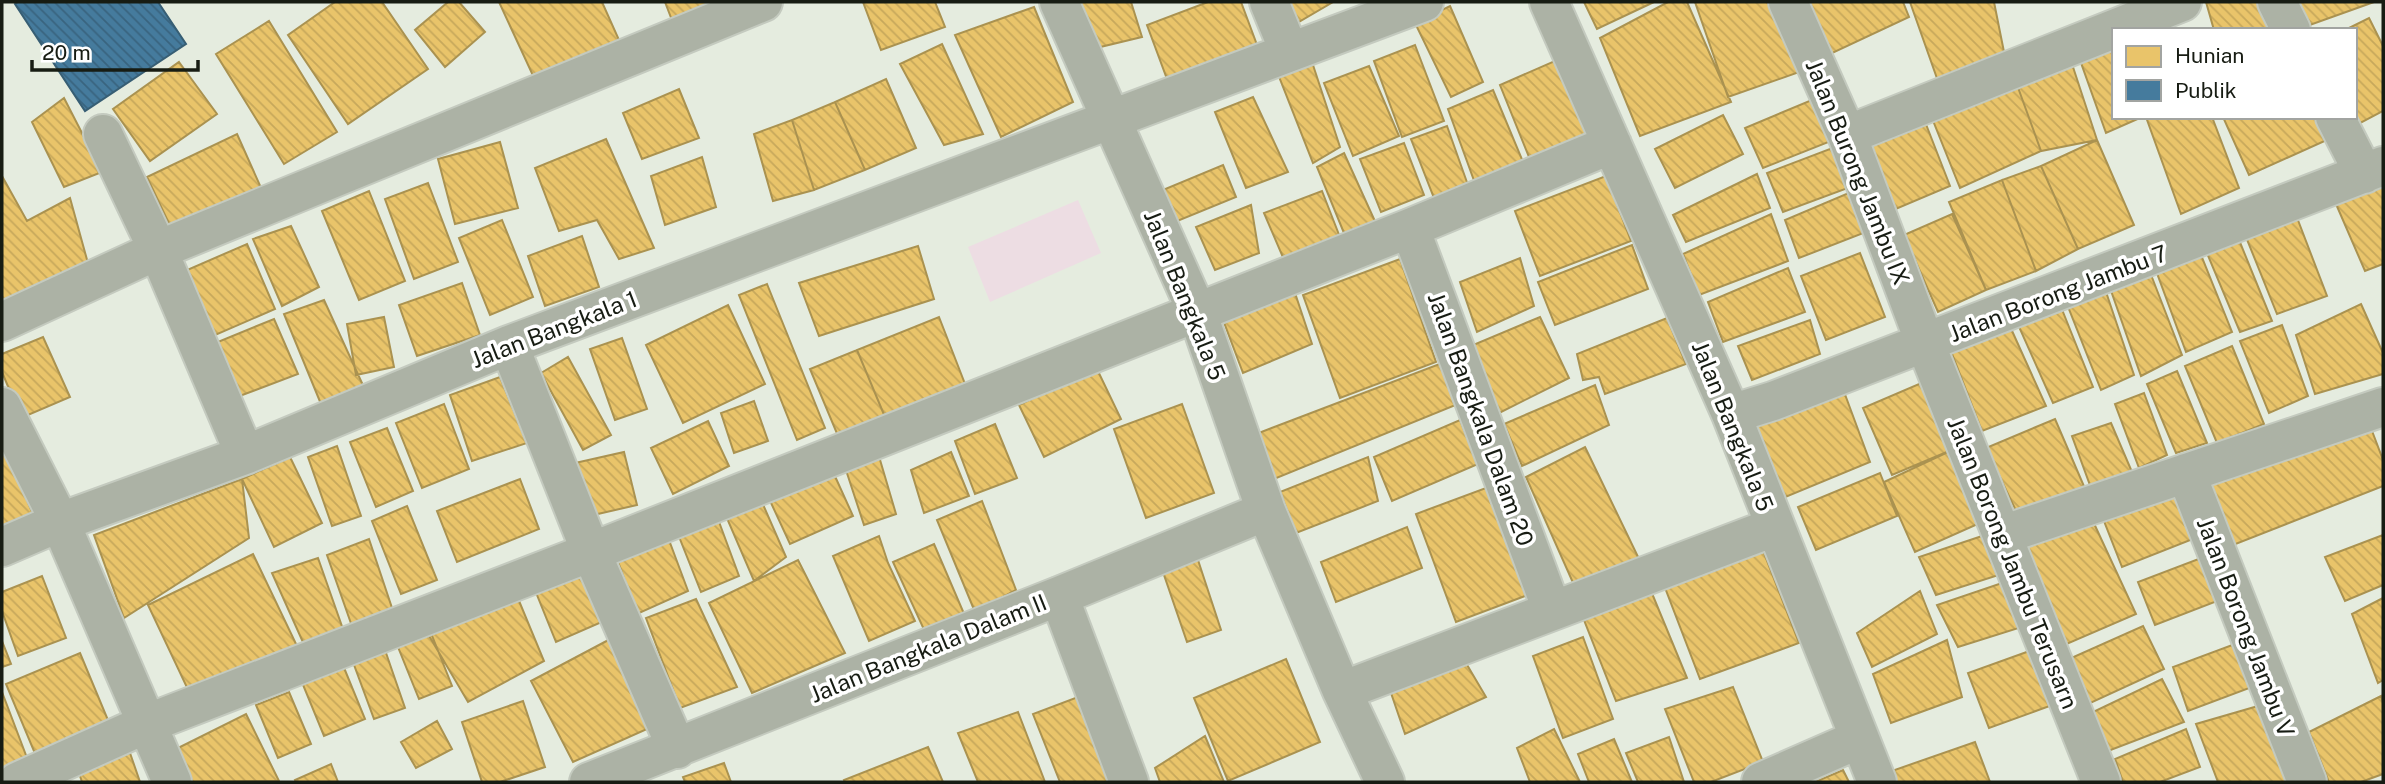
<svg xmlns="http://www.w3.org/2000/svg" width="2385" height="784" font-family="'Public Sans',sans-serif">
	<defs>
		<pattern id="homes-back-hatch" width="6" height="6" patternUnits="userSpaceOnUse" patternTransform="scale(1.75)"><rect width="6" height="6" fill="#e9c46a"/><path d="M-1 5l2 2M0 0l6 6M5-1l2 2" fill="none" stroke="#c7a85b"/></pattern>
		<pattern id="public-back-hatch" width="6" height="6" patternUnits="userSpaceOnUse" patternTransform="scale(1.75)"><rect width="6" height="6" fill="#457b9d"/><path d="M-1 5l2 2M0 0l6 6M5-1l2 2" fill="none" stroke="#39647f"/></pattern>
	</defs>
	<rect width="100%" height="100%" fill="#e5ecdf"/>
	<!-- grass -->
	<path fill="#eddde3" d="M1078,200L1101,253L990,302L968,247Z"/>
	<!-- homes -->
	<path fill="url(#homes-back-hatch)" stroke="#aa9250" stroke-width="2" d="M335,2H382L428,69L348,124L288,35Z
		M448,2H459L485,32L445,67L415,30Z
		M499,2H602L619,40L535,80Z
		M665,2H712L716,11L675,28Z
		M863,2H935L945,27L881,50Z
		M1074,2H1131L1142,37L1096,48Z
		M1208,2H1241L1257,45L1167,79L1147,25Z
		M1289,2H1333L1297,23Z
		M1584,2H1654L1597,29Z
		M1668,2H1687L1731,102L1640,136L1600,38Z
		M1695,2H1773L1805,70L1728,97Z
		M1801,2H1903L1909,17L1828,55Z
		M1910,2H1994L2005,57L1939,84Z
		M2206,2H2260L2269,30H2214Z
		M2298,2H2374L2307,26Z
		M1450,6L1483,82L1451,97L1415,23Z
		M1034,7L1073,102L1001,137L955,35Z
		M2369,18L2383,46V111L2349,129L2355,117V30H2345Z
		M269,21L337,132L284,164L216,54Z
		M942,44L983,134L944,145L900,64Z
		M1415,45L1444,121L1402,137L1374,61Z
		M2114,47V117H2142L2106,133L2080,60Z
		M1564,57L1599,136L1531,162L1500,85Z
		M179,62L217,114L150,161L113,109Z
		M1312,62L1340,147L1313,163L1278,74Z
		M2072,64L2097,140L2041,151L2016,82Z
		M1369,66L1399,136L1353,156L1324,83Z
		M886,79L916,148L865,170L835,102Z
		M2016,82L2041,151L1960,188L1930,113Z
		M679,89L699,138L642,159L623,113Z
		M1493,90L1526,169L1476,186L1448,109Z
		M1253,97L1288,172L1246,188L1215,112Z
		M1819,97L1836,139L1763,168L1745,128Z
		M64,98L102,172L64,187L32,122Z
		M835,102L865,170L814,190L792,120Z
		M1922,114L1950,186L1891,211L1861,144Z
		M1723,115L1743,154L1675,188L1655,149Z
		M2146,117H2212L2239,188L2181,214Z
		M2223,117H2319L2329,139L2249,175Z
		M792,120L814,190L773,201L754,134Z
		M1447,126L1469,188L1434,198L1411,139Z
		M237,134L262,190L173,232L147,177Z
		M606,139L654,248L619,259L597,220L559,231L535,168Z
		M2097,140L2134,225L2078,249L2041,166Z
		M500,142L518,208L455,224L438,159Z
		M1404,143L1424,195L1381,212L1360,159Z
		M1843,144L1856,185L1783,212L1767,173Z
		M1344,153L1378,228L1346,238L1317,167Z
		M702,157L716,207L665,225L651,176Z
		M1223,165L1236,197L1170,224L1158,192Z
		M2041,166L2078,249L2036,271L2002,180Z
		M1757,174L1770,208L1686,242L1673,215Z
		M2,176L27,221L70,198L89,267L2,301Z
		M1606,176L1631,241L1540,276L1515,211Z
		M2002,180L2036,271L1986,290L1949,202Z
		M428,183L458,262L414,279L385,199Z
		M2383,187V264L2365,271L2336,204Z
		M369,191L405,281L359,300L322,211Z
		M1322,191L1343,245L1285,262L1264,213Z
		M1851,192L1866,232L1799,258L1785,220Z
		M1251,205L1259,253L1215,270L1196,227Z
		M1771,214L1788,261L1699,295L1683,254Z
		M1952,214L1986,290L1938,312L1904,235Z
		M2296,215L2327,296L2277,314L2244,232Z
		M502,220L533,297L490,315L459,238Z
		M291,226L319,287L282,306L253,239Z
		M2237,235L2272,321L2240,332L2204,246Z
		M582,236L599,287L545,306L528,256Z
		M247,244L275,309L206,339L178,274Z
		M1632,245L1648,289L1555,325L1538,282Z
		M918,246L934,299L819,336L799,283Z
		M2199,250L2232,332L2186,352L2154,265Z
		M1860,253L1885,317L1826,340L1801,276Z
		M1520,258L1534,306L1477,332L1460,282Z
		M1400,259L1436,362L1340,398L1303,295Z
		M2148,267L2182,355L2141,376L2109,285Z
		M1788,268L1805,312L1723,342L1708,302Z
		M462,283L480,335L417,356L399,305Z
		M767,284L825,428L797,440L739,295Z
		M2104,286L2134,375L2101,390L2065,299Z
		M1294,290L1312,344L1243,373L1222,317Z
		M324,300L367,394L321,404L284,314Z
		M2059,302L2093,387L2053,403L2016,320Z
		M2361,304L2383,353V374L2315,394L2296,335Z
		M728,305L765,384L683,423L646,345Z
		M384,317L394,367L356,375L347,324Z
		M939,317L965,384L885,417L857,350Z
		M1540,317L1569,378L1493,416L1466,348Z
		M1667,318L1686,364L1605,394L1599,377L1583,380L1577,354Z
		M274,319L298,374L229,400L208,346Z
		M1810,320L1820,354L1752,380L1738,346Z
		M2008,322L2046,406L1982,431L1949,346Z
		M2282,325L2308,396L2269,413L2240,341Z
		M43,337L70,397L21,418L2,372V354Z
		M622,338L647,409L615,420L590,349Z
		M2232,346L2264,424L2217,443L2185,366Z
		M857,350L885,417L838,436L810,369Z
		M568,357L611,435L583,450L541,373Z
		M1450,360L1463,402L1274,479L1256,434Z
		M1096,367L1121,419L1044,457L1019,405Z
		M2177,371L2207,443L2176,453L2147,384Z
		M500,377L527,443L472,461L450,395Z
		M1926,381L1954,449L1892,475L1863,408Z
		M1595,385L1609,425L1522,466L1504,424Z
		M1843,389L1870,462L1783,498L1754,425Z
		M2144,393L2167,455L2139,468L2115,404Z
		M754,401L768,441L734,453L721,413Z
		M444,404L469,469L422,488L396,423Z
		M1182,404L1214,493L1146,518L1114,429Z
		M2055,419L2086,491L2019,517L1986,448Z
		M1460,420L1478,464L1392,501L1374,457Z
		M708,421L729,466L673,494L651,448Z
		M2111,423L2132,472L2091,488L2072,436Z
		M2369,423L2383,460V486L2228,547L2206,486Z
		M995,424L1017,478L975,494L955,441Z
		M387,428L413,491L376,507L350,442Z
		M2,441L35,519L2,531Z
		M337,446L361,516L332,526L308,457Z
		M1585,447L1640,561L1574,585L1526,477Z
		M624,452L637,505L589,516L575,463Z
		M951,452L969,496L924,513L911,470Z
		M1948,452L1980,523L1915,552L1884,482Z
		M878,453L896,514L864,525L844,464Z
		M290,457L322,523L274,547L242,479Z
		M1368,457L1378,501L1296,533L1280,492Z
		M829,463L853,516L790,544L766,492Z
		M1880,473L1897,516L1816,550L1798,507Z
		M242,479L249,538L124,618L94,535Z
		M520,479L539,529L457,562L437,511Z
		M1494,485L1533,593L1456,622L1416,514Z
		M2180,492L2198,537L2122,567L2104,521Z
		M758,493L786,557L754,581L723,509Z
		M982,501L1016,590L975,612L937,520Z
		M407,506L437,580L401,594L372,521Z
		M715,511L739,576L701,592L676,529Z
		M2091,517L2136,614L2062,646L2026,546Z
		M1407,527L1422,568L1336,602L1321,562Z
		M666,532L688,591L637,614L616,556Z
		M1985,535L2005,573L1936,595L1919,557Z
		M2383,535V585L2345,601L2325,557Z
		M879,536L888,563L915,621L869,641L833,556Z
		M369,539L394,614L354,632L327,555Z
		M934,544L965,616L926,634L893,562Z
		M1762,548L1799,643L1700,679L1664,585Z
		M253,554L297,646L191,696L148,605Z
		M2209,555L2225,598L2155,625L2138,582Z
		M1197,557L1221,630L1187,642L1162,569Z
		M318,558L345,635L306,649L272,573Z
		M798,560L845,653L752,693L709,603Z
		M581,565L604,621L556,642L533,585Z
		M42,576L66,638L18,656L2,611V592Z
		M2005,582L2025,626L1958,647L1937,605Z
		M512,584L544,661L468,702L425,629Z
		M1651,591L1687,678L1616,701L1584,620Z
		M1920,591L1937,634L1872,667L1857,633Z
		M2383,598V680L2378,683L2352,614Z
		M696,599L737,687L680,708L646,618Z
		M2143,626L2164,669L2086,705L2069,659Z
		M429,628L452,686L419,699L396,642Z
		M616,636L656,725L573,762L531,681Z
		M1583,637L1613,719L1563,738L1533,656Z
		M1947,640L1962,697L1891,723L1873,674Z
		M2,641L11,664L2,667Z
		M2243,641L2260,684L2188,711L2173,667Z
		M2038,648L2058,703L1989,728L1968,673Z
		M385,650L405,708L374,719L353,662Z
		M80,653L110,725L36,756L6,684Z
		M340,658L365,719L324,736L299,675Z
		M1463,658L1486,697L1405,734L1390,690Z
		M1286,659L1320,742L1228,781L1194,698Z
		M2162,679L2184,722L2108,751L2091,713Z
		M1733,687L1763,762L1711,782H1694L1665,709Z
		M2,692L27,758L2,768Z
		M289,692L311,744L278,758L256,705Z
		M2381,696L2383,703V774L2361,782H2329L2309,732Z
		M1078,697L1110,781L1106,782H1060L1033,714Z
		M523,701L545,767L500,782H482L462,722Z
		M2258,706L2291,782H2218L2196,724Z
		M1018,712L1045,782H978L958,733Z
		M246,714L279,781L187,782L172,751Z
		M437,721L452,749L416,768L401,742Z
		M1554,729L1580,782H1530L1517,748Z
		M2186,729L2200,767L2160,782H2123L2115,759Z
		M1205,736L1224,782H1160L1155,768Z
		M1669,737L1684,782H1638L1626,753Z
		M1614,739L1632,782H1589L1578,754Z
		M1975,742L1990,782H1890L1886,773Z
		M928,747L943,782H845L844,780Z
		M130,753L140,782H82L78,770Z
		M724,763L731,782H685L683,777Z
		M331,764L338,782H296L295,780Z
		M1843,770L1849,782H1815Z"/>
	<!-- public -->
	<path fill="url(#public-back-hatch)" stroke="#375e74" stroke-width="2" d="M18,2H158L186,44L85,111L15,4Z"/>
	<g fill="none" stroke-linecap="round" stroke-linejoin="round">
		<defs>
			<path id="street" d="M1059,2L1197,312L1266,511L1342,691L1385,782
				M1269,2L1289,51
				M1549,2L1731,414L1877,782
				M1788,2L1847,135L1925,343L2101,782
				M2277,2L2291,30
				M2335,117L2364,174
				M103,134L158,250L245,455
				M1847,135L2182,2
				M1410,228L1552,610
				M2,322L158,250L763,2
				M509,345L591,552L677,749
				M2,407L60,522L172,782
				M1731,414L1773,401L2383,166
				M2186,473L2307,782
				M2002,535L2383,407
				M2,547L60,522L245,455L509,345L1424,2
				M1059,596L1129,782
				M1342,691L1774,527
				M17,782L146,724L591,552L1410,228L1612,144
				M589,782L1059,596L1266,511
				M1761,782L1859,739"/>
		</defs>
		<!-- street casing -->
		<use href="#street" stroke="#c4cabf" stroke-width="42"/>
		<!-- street -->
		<use href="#street" stroke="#acb2a5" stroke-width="38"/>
	</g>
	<g text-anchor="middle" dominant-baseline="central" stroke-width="7" stroke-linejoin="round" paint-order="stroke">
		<!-- street labels -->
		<g font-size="23" fill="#171c13" stroke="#fff">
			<text transform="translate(1858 172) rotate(68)">Jalan Burong Jambu IX</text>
			<text transform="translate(2058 293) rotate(-21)">Jalan Borong Jambu 7</text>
			<text transform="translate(1185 295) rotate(68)">Jalan Bangkala 5</text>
			<text transform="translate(554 329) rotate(-21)">Jalan Bangkala 1</text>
			<text transform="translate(1481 419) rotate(70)">Jalan Bangkala Dalam 20</text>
			<text transform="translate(1733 426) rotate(68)">Jalan Bangkala 5</text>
			<text transform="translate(2013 563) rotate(68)">Jalan Borong Jambu Terusarn</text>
			<text transform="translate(2246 627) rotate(69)">Jalan Borong Jambu V</text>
			<text transform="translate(928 648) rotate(-22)">Jalan Bangkala Dalam II</text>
		</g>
	</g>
	<!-- border -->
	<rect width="2385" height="784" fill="none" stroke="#171c13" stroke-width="7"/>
	<!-- legend -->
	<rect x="2112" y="28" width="245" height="91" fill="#ffffff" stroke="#a2a4a1" stroke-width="2"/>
	<rect x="2126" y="46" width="35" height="21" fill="#e9c46a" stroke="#a2a4a1" stroke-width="2"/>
	<text x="2175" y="63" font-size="21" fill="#171c13">Hunian</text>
	<rect x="2126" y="80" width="35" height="21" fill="#457b9d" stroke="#a2a4a1" stroke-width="2"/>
	<text x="2175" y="98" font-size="21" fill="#171c13">Publik</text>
	<!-- scale -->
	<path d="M32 60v10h166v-10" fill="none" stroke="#171c13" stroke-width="3.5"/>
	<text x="42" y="60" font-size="21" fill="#171c13" stroke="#ffffff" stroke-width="5" paint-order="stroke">20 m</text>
</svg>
